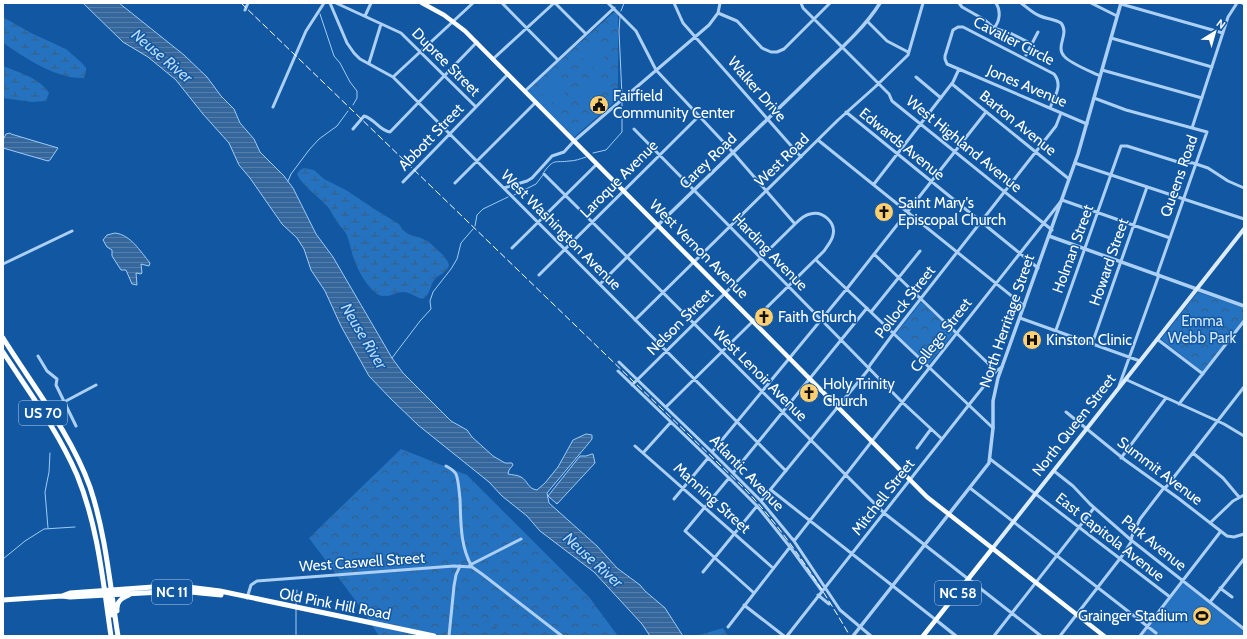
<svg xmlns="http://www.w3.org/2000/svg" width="1247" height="639" font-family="Cabin,sans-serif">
	<defs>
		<pattern id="forest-crowns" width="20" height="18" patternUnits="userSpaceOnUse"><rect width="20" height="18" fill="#2572c0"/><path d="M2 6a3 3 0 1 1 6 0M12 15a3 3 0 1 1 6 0" fill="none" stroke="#3a5d80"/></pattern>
		<pattern id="wetland-marsh" width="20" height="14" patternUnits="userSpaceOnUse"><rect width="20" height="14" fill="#2572c0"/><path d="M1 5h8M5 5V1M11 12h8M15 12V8" fill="none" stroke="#3a5d80"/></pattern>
		<pattern id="water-rules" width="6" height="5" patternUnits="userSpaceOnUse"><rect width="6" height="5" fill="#35669c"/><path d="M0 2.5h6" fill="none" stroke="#537dab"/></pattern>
	</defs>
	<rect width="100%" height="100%" fill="#1257a1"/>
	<!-- forest -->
	<path fill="url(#forest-crowns)" d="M615,11L618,15V99L572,139L526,91Z
		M1198,292L1244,308V319L1203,372L1161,339Z
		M921,302L954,333L928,365L896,334Z
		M401,449L467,475L589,597L618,636H379L361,608L309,538Z
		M723,628L728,636H696Z"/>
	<!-- wetland -->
	<path fill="url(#wetland-marsh)" d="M3,17L31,33L66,49L82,63L86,68V72L84,78C55,79 26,58 3,43Z
		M3,66C18,72 40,78 49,93L46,101L32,102L3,98Z
		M304,168L314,170L324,179L346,190L376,210L399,224L403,230L408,234L421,238L429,242L443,255L448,262L449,266C444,275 439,274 435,279C429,286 432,292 423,299C416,298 411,292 403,292C394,292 387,300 377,294C365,285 356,267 352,253C350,246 349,238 345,232C342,228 339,225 336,220C333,216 331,211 328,207C319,197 302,186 297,174L300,170Z
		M492,615L495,616C497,622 498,631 494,636C488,634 487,627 481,624L482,622L488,621V618Z"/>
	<!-- garden -->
	<path fill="#2572c0" d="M599,40C607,50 607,63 597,72L581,57V53Z
		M558,71C568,82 567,97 557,107L539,91V86Z
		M593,77L601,86L581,103L573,94Z
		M1183,583L1244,631V636H1142Z"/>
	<!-- water -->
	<path fill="url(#water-rules)" stroke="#9eccf8" d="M83,3H119L184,55L207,77L221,96L234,109L240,123L254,139L260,152L284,176L293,188L316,234L333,257L392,358L403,373L451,421L467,430L472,437L493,456L505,463H512L513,465L509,470L508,474C512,475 518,475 521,477C528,481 528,489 537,490L545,483L558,467L573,440L586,434L592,435V439L588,444L547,493L549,503L597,546L617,568L640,585L645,591L665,608L683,636H650L642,624L594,572L540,531L527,516L502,496L489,482L418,425L391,399L369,376L341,326L325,291L311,270L304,249L297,238L282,224L250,178L239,165L229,143L203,114L176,80L148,57L123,42Z
		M10,133L11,134L58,148L50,160L48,161L3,148V140L6,134Z
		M115,233C131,235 140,251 150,263L149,266L141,264L142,273L141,274L136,273L137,285L132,284L126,270H121L112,256V250L107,247L103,240L107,235Z
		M592,454H593L595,463L557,504L548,496L580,456H586Z"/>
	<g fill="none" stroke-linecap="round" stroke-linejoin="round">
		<!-- stream -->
		<path stroke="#9eccf8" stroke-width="1" d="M621,11L624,3
			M320,14L334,56L340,63L350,82L357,91V98L353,105
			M620,17L619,31L622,96
			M593,153L606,150L622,132V102
			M544,172C554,158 555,163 569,161C575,161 580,159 586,157
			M288,181L291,174L309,150L319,139L337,126L348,111
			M514,195L536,184L543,175
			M475,226L477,215L483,209L508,197
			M392,358L420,321L431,309L430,301L433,292L451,269L457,259L461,243L473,229
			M48,528L45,492L49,472L50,453
			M3,559L25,541L44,529L75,527
			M296,605L297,590
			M296,609V636"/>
		<!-- minor -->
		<path stroke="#acd0f5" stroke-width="3" d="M330,3L347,43L354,53L360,59L393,77L786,471
			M336,3L401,33L476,107
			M502,3L558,60
			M555,3L586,34
			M608,3L636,31L656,70L730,149L795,224
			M674,3L683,23L801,157
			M801,3L803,8L889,94L892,101L1052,230
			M959,3L962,7L985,20L994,28L1012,34L1032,44
			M1021,3C1028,8 1032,13 1040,16C1047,19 1054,19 1061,23C1070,34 1055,46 1064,56C1069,63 1092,72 1100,76
			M1091,3L1117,16
			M1242,3L1244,4
			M1121,4L1223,33
			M245,10L248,3
			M718,13L737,21L762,48L771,52H777L784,49L830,3
			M365,16L371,3
			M867,21L887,41L908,52
			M994,28C1000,21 1001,11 996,3
			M1111,38L1212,67
			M1026,55L1038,32
			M493,59L554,3
			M369,63L381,24
			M1102,70L1202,98
			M393,77L473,3
			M916,77L941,98
			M952,84L1069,179
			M525,91L614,8
			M1094,98L1126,110L1207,132L1157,275
			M273,107L306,31L324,3
			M1050,108C1055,96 1063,85 1054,74L963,27H958L953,30L945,56V59L947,64L1087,124
			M846,112L1038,268
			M1192,128L1228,17L1237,3
			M353,129L364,116C375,119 380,131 390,132L477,42
			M634,129L902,402L942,439
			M818,140L1024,306
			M1075,163L1244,219
			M544,174L884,513L1041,636
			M403,182L508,74
			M455,183L536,102
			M874,184L953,82L959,69
			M504,188L527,181L532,178L552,156L564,152L574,141L625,97L709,25L718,13L720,3
			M512,248L597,164
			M874,254L996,371
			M816,260L993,428
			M3,264L72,231
			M539,275L699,116
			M600,284L658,226
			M871,312L920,251
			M1020,318L1140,361
			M635,320L838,120L875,87L908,55L923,3
			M1056,330L1121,146H1127L1178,162L1193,163L1208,168L1228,181L1244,188
			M1157,339L1203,374
			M1092,344L1147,187
			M38,356L47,371L57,379L56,385L76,426
			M619,362L712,452L761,501L794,541L840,610L871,636
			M618,371L729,478L757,506L790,547L822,591
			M1127,380L1224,424L1244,436
			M632,385L795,224C799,220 804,215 810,214C823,210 836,223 833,235C832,241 827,246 824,251L666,407
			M1119,386L1159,275
			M1179,404L1244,321
			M1066,412L1125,460L1178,498L1227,536L1234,537L1244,534
			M51,413L64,402L96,385
			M635,446L773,568
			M917,448L931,429
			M712,452L849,286L986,112
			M643,453L671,422
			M1193,453L1223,478L1239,497
			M1121,458L1166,398
			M990,459L1170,597
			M446,466C450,468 454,471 456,474C459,482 459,492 460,499C461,523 460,546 472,567
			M1054,471L1073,486L1090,504L1131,540L1244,629
			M733,473L867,308
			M729,478L685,531L754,593
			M970,488L1156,633
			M771,490L936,620
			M674,499L708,458
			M761,501L868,370L870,365L893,334L1056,126L1061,113
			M1210,523L1233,501L1244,495
			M794,541L904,400L1062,200L1170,238
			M470,565L521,539
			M703,572L757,506
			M1220,588L1232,597
			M818,595L829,604
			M247,598L251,585L257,581L454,566L472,567L482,574L562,636
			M1210,602L1244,559
			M744,605L784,636
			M728,627L790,547
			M449,636L454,586L456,575L460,566
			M787,636L968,406L996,371L1002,367
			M994,636L1094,508
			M1060,636L1122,556L1131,542L1132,536L1140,519L1163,489L1167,486L1244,387
			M1140,636L1221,531"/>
		<!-- tertiary -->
		<path stroke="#acd0f5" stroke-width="3.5" d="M658,225C708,176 759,128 809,79C833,55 862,32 880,3
			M1049,236L1244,306
			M936,620L956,636
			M853,636L989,463L993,428V401L998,378L1078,154L1121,3"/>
		<!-- secondary -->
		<path stroke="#dcecfd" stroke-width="4" d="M992,549L1244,229"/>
		<!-- primary -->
		<path stroke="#fafcff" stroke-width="4.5" d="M422,3L444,15L465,31L927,497L1104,636
			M923,636L992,549"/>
		<!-- trunk -->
		<path stroke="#fcfeff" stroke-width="5" d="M3,338C33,386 71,434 90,487C106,535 110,586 118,636
			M3,352C29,392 58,431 77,475C98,526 103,582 111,636
			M107,594L112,615
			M62,596L70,593L167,586L188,587L220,591L434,636
			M3,600L62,596L70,597L180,591L221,595
			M117,611C116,602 121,598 129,595"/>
		<!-- rail -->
		<path stroke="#fff" stroke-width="1" stroke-dasharray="7 3" stroke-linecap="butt" d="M241,3L745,489C787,534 819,583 850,636"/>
	</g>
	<!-- icons -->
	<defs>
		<symbol id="civic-disc" viewBox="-11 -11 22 22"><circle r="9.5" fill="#ffcf70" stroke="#1257a1"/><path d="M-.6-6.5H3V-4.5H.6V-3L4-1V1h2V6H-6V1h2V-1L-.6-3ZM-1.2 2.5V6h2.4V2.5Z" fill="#111"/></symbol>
		<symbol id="church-disc" viewBox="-11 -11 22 22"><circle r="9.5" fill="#ffcf70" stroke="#1257a1"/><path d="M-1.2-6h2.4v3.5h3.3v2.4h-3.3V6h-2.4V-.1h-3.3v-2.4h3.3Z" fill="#111"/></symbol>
		<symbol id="hospital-disc" viewBox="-11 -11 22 22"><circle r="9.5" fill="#ffcf70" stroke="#1257a1"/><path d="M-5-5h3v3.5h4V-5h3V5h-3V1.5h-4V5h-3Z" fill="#111"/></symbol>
		<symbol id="stadium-disc" viewBox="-11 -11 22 22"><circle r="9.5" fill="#ffcf70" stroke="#1257a1"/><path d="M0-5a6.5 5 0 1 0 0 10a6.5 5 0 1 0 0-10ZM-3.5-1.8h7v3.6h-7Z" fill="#111"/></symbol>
	</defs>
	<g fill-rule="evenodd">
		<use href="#civic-disc" x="588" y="94" width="22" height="22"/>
		<use href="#church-disc" x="873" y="201" width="22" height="22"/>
		<use href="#church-disc" x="753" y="306" width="22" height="22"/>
		<use href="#hospital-disc" x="1021" y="329" width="22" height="22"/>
		<use href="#church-disc" x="798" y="382" width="22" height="22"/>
		<use href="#stadium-disc" x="1191" y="605" width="22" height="22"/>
	</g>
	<g text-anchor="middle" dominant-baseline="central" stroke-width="3" stroke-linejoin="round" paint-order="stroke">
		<!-- shield labels -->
		<g fill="#1257a1" stroke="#b8cde3" stroke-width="1">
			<rect x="19" y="401" width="48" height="24" rx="3"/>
			<rect x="152" y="580" width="40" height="24" rx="3"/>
			<rect x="935" y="581" width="46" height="24" rx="3"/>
		</g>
		<g font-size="14" font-weight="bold" fill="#fff">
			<text x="43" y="413">US 70</text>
			<text x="172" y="592">NC 11</text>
			<text x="958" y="593">NC 58</text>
		</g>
		<!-- street labels -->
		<g font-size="15" fill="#fff" stroke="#1257a1">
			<text transform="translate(1014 41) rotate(27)">Cavalier Circle</text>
			<text transform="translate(446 62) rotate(45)">Dupree Street</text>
			<text transform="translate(1027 86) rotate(23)">Jones Avenue</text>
			<text transform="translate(757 89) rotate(49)">Walker Drive</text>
			<text transform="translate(1018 123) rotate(39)">Barton Avenue</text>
			<text transform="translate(431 137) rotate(-46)">Abbott Street</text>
			<text transform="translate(902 144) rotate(39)">Edwards Avenue</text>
			<text transform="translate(964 144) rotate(39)">West Highland Avenue</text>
			<text transform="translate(782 160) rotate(-44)">West Road</text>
			<text transform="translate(708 161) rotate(-44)">Carey Road</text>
			<text transform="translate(1179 176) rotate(-71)">Queens Road</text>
			<text transform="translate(619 179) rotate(-45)">Laroque Avenue</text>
			<text transform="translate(561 230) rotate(45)">West Washington Avenue</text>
			<text transform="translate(699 249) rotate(45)">West Vernon Avenue</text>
			<text transform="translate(1073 249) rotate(-70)">Holman Street</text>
			<text transform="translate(770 252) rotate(46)">Harding Avenue</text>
			<text transform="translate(1109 262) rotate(-71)">Howard Street</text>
			<text transform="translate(905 302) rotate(-52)">Pollock Street</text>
			<text transform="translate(1007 321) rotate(-71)">North Herritage Street</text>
			<text transform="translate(680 322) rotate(-45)">Nelson Street</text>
			<text transform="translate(941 335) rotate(-52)">College Street</text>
			<text transform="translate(760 374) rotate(45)">West Lenoir Avenue</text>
			<text transform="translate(1074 425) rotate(-52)">North Queen Street</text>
			<text transform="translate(1160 471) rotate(37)">Summit Avenue</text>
			<text transform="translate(747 473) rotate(46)">Atlantic Avenue</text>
			<text transform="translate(883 497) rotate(-52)">Mitchell Street</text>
			<text transform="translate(712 498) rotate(42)">Manning Street</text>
			<text transform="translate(1110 537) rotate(38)">East Capitola Avenue</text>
			<text transform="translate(1154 543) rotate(39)">Park Avenue</text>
			<text transform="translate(362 562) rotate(-4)">West Caswell Street</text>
			<text transform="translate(335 604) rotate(11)">Old Pink Hill Road</text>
		</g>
		<!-- poi labels -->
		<g font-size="15" fill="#fff" stroke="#1257a1" text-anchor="start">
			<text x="613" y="96">Fairfield<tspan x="613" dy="17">Community Center</tspan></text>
			<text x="898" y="203">Saint Mary's<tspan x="898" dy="17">Episcopal Church</tspan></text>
			<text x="778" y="317">Faith Church</text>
			<text x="1046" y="340">Kinston Clinic</text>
			<text x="823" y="384">Holy Trinity<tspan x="823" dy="17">Church</tspan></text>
			<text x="1188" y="616" text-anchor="end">Grainger Stadium</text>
		</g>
		<!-- park labels -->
		<g font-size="15" fill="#d5e9fe" stroke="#1257a1">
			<text x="1202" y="321">Emma<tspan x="1202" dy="17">Webb Park</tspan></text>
		</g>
		<!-- water labels -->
		<g font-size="16" font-style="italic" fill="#b9dafb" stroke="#1257a1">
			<text transform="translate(162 56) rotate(40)">Neuse River</text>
			<text transform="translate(364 336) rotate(59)">Neuse River</text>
			<text transform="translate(593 560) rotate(42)">Neuse River</text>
		</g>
	</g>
	<!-- border -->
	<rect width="1247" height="639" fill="none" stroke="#ffffff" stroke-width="8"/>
	<!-- north arrow -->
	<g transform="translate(1215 32) rotate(37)" stroke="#1257a1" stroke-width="3" paint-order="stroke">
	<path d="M0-3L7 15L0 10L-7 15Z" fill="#ffffff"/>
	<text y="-6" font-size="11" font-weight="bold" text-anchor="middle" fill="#ffffff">N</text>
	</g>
</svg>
